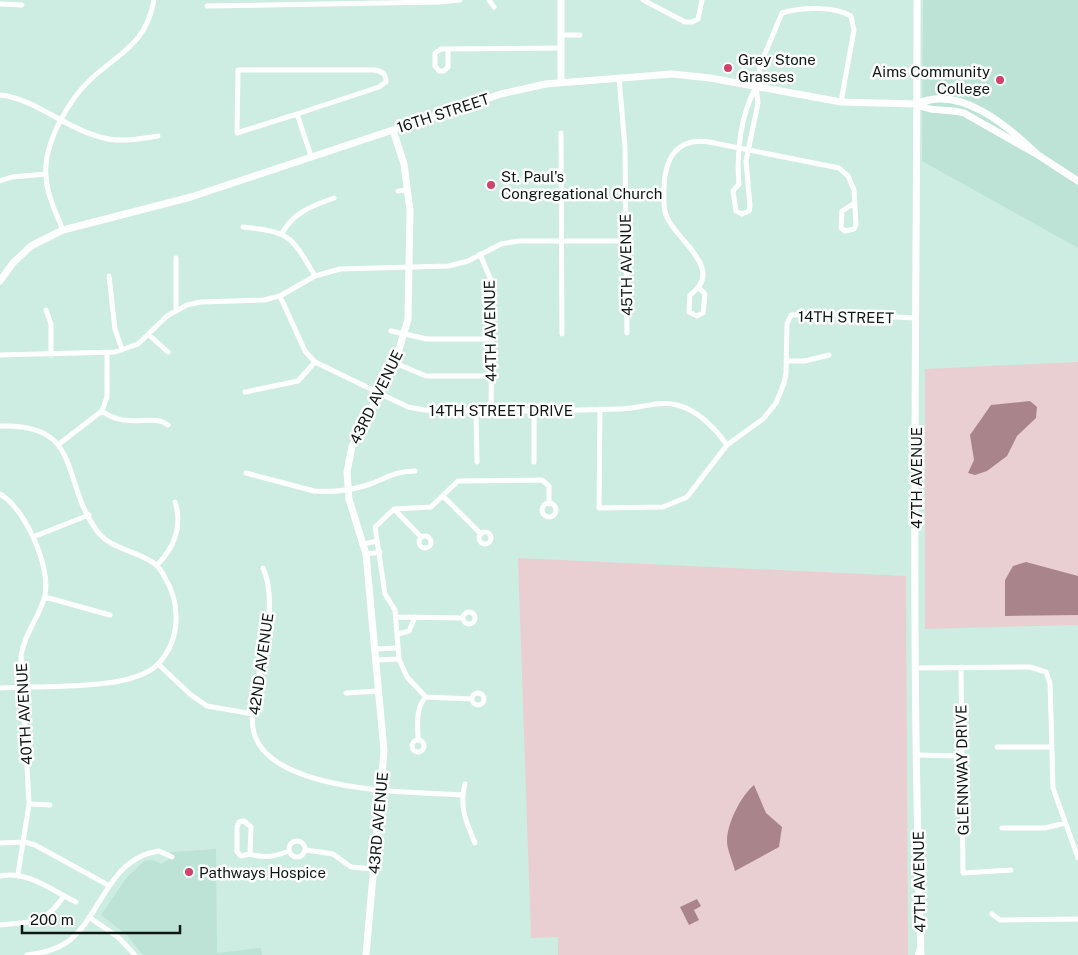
<svg xmlns="http://www.w3.org/2000/svg" width="1078" height="955" font-family="'Public Sans',sans-serif">
	<rect width="100%" height="100%" fill="#ceede2"/>
	<!-- built -->
	<path fill="#bce3d6" d="M923,0H1078V248L922,161Z
		M216,849L217,953L261,948L262,955H143L127,935L101,915L127,877L144,861L154,860L161,864L168,860L171,852Z"/>
	<!-- green -->
	<path fill="#e9ced2" d="M1078,362V625L925,629V369Z
		M518,558L906,576L908,955H558V937L531,938Z"/>
	<!-- water -->
	<path fill="#a9858b" d="M1030,401L1037,407L1036,418L1017,436L1007,456L987,471L975,475L968,473L974,460L970,435L991,405Z
		M1026,562L1078,576V615L1005,616V580L1013,566Z
		M754,785L766,813L782,827L779,847L735,871C733,862 727,850 727,841C727,823 741,796 754,785Z
		M697,899L701,906L694,910L699,920L689,925L680,907Z"/>
	<g fill="none" stroke-linecap="round" stroke-linejoin="round">
		<!-- street -->
		<path stroke="#fff" stroke-width="5" d="M489,0L494,7
			M643,0L685,22H692L698,19L702,0
			M0,4L22,5
			M207,6L439,2L460,0
			M560,35H580
			M448,49V67L444,71H439L435,66V53L441,49L560,48
			M619,77L625,148L627,333
			M756,87C741,114 736,152 739,184L733,191L736,211L742,214L749,211L750,206L746,161L758,103L756,87L761,63L782,13C801,7 834,6 851,16L854,30L841,102
			M0,95C36,99 65,128 100,137C119,143 138,139 158,136
			M297,114L379,87L386,82C386,73 381,71 374,70H238L237,133L297,114L311,156
			M561,133L562,334
			M0,181L12,177L46,174
			M398,191L408,190
			M243,227C291,232 291,236 315,276
			M63,230C56,213 47,195 46,176C43,144 69,99 92,78C121,52 146,44 154,0
			M282,233C294,212 312,206 334,198
			M480,254L490,278L492,295L491,410
			M176,258V309
			M109,276L115,329L122,350
			M699,288L705,294L703,313L697,316L689,312L690,295C727,269 674,239 666,215C663,207 664,197 664,188C665,159 676,137 709,142L839,168L848,176L854,190L856,225L854,229L845,231L841,228L842,211L853,204
			M280,296L305,351L315,362L408,407L424,410C489,412 555,411 620,409C638,409 659,400 677,405C698,410 714,427 727,445
			M46,310L51,324V355
			M391,331L427,339H491
			M149,335L168,352
			M0,355L115,352L138,344L167,316L187,305L201,302L264,300L280,296L315,276L340,269L449,266L468,261L501,244L519,241H625
			M786,361H805L829,355
			M395,363L426,376H491
			M245,392L298,381L315,362
			M600,409L599,508L663,507L687,497L727,445L763,419L776,403L784,383L786,373L787,324L791,315L831,314L915,318
			M476,410L477,462
			M534,410V462
			M102,411C126,430 153,413 168,425
			M0,426C84,423 60,481 97,531C111,550 137,550 155,564C159,567 162,572 164,576C181,603 181,640 158,664C132,692 39,685 0,688
			M59,444L102,411L107,397V353
			M246,473L314,491C330,492 348,491 364,486C384,480 393,471 415,471
			M0,494C25,508 51,567 45,595C41,615 24,633 21,656L29,804L18,874
			M443,496L481,534
			M542 510a7 7 0 1 1 14 0a7 7 0 1 1-14 0Z
			M394,509L421,537
			M479 538a6 6 0 1 1 12 0a6 6 0 1 1-12 0Z
			M419 542a6 6 0 1 1 12 0a6 6 0 1 1-12 0Z
			M33,537L89,515
			M364,544L377,541
			M366,554L380,552
			M157,565C174,548 183,526 175,502
			M263,568C274,592 269,626 264,651C260,673 248,712 254,733C271,793 411,792 462,795
			M45,597L110,615
			M463 618a6 6 0 1 1 12 0a6 6 0 1 1-12 0Z
			M396,617L462,618
			M398,634L409,631L415,617
			M375,649L398,648
			M375,660L399,659
			M158,664L191,695L207,706L253,714
			M961,667L963,873L1011,870
			M916,668L1030,667L1046,672L1050,683L1053,788L1078,858
			M472 699a6 6 0 1 1 12 0a6 6 0 1 1-12 0Z
			M346,693L378,691
			M472,699L426,697L407,677L399,659L395,610L385,594L375,527L394,509L431,507L458,481L542,480L549,486V504
			M418,739C418,725 415,708 426,697
			M412 746a6 6 0 1 1 12 0a6 6 0 1 1-12 0Z
			M997,747H1051
			M917,755L962,756
			M465,784C459,807 466,822 475,843
			M29,804L50,805
			M244,821L251,827L250,854L241,856L237,852V827L239,822Z
			M1002,828H1045L1065,823
			M289 849a8 8 0 1 1 16 0a8 8 0 1 1-16 0Z
			M0,843L24,842L35,845L108,885
			M306,850L333,854L351,867L374,869
			M250,854C265,859 276,856 289,851
			M0,876C27,870 53,891 76,902
			M992,914L1000,920L1078,919
			M89,917L119,938L135,955
			M0,925C34,921 43,926 64,896
			M27,955C42,953 57,950 70,940C103,912 109,858 159,851L172,857"/>
		<!-- secondary -->
		<path stroke="#fff" stroke-width="7" d="M917,0C917,318 910,637 921,955
			M561,82V0
			M917,104C931,113 948,108 964,113L1038,155L1078,181
			M0,281L13,263L31,246L63,230L191,197L501,94L546,84L672,74L710,78L841,102L917,104C960,84 1009,127 1038,155
			M366,955L384,751L366,554L349,499L347,472L352,446L395,363L408,319L410,210L404,164L393,130"/>
		<!-- primary -->
		<path stroke="#fff" stroke-width="8" d="M919,955L920,951"/>
	</g>
	<!-- markers -->
	<g fill="#d2436b" stroke="#fff" stroke-width="2">
		<circle cx="728" cy="68" r="5"/>
		<circle cx="1000" cy="80" r="5"/>
		<circle cx="491" cy="185" r="5"/>
		<circle cx="189" cy="872" r="5"/>
	</g>
	<g text-anchor="middle" dominant-baseline="central" stroke-width="5" stroke-linejoin="round" paint-order="stroke">
		<!-- poi labels -->
		<g font-size="15" fill="#0d1814" stroke="#fff" text-anchor="start">
			<text x="738" y="59">Grey Stone<tspan x="738" dy="17">Grasses</tspan></text>
			<text x="990" y="71" text-anchor="end">Aims Community<tspan x="990" dy="17">College</tspan></text>
			<text x="501" y="176">St. Paul's<tspan x="501" dy="17">Congregational Church</tspan></text>
			<text x="199" y="872">Pathways Hospice</text>
		</g>
		<!-- street labels -->
		<g font-size="15" fill="#0d1814" stroke="#fff">
			<text transform="translate(443 113) rotate(-18)">16TH STREET</text>
			<text transform="translate(626 265) rotate(-91)">45TH AVENUE</text>
			<text transform="translate(846 317) rotate(1)">14TH STREET</text>
			<text transform="translate(490 331) rotate(-91)">44TH AVENUE</text>
			<text transform="translate(376 397) rotate(-64)">43RD AVENUE</text>
			<text x="501" y="410">14TH STREET DRIVE</text>
			<text transform="translate(916 478) rotate(-90)">47TH AVENUE</text>
			<text transform="translate(261 664) rotate(-82)">42ND AVENUE</text>
			<text transform="translate(24 714) rotate(-93)">40TH AVENUE</text>
			<text transform="translate(962 770) rotate(-91)">GLENNWAY DRIVE</text>
			<text transform="translate(378 823) rotate(-85)">43RD AVENUE</text>
			<text transform="translate(919 882) rotate(-91)">47TH AVENUE</text>
		</g>
	</g>
	<!-- scale -->
	<path d="M22 925v8h158v-8" fill="none" stroke="#0d1814" stroke-width="2.5"/>
	<text x="30" y="925" font-size="15" fill="#0d1814" stroke="#ffffff" stroke-width="4" paint-order="stroke">200 m</text>
</svg>
